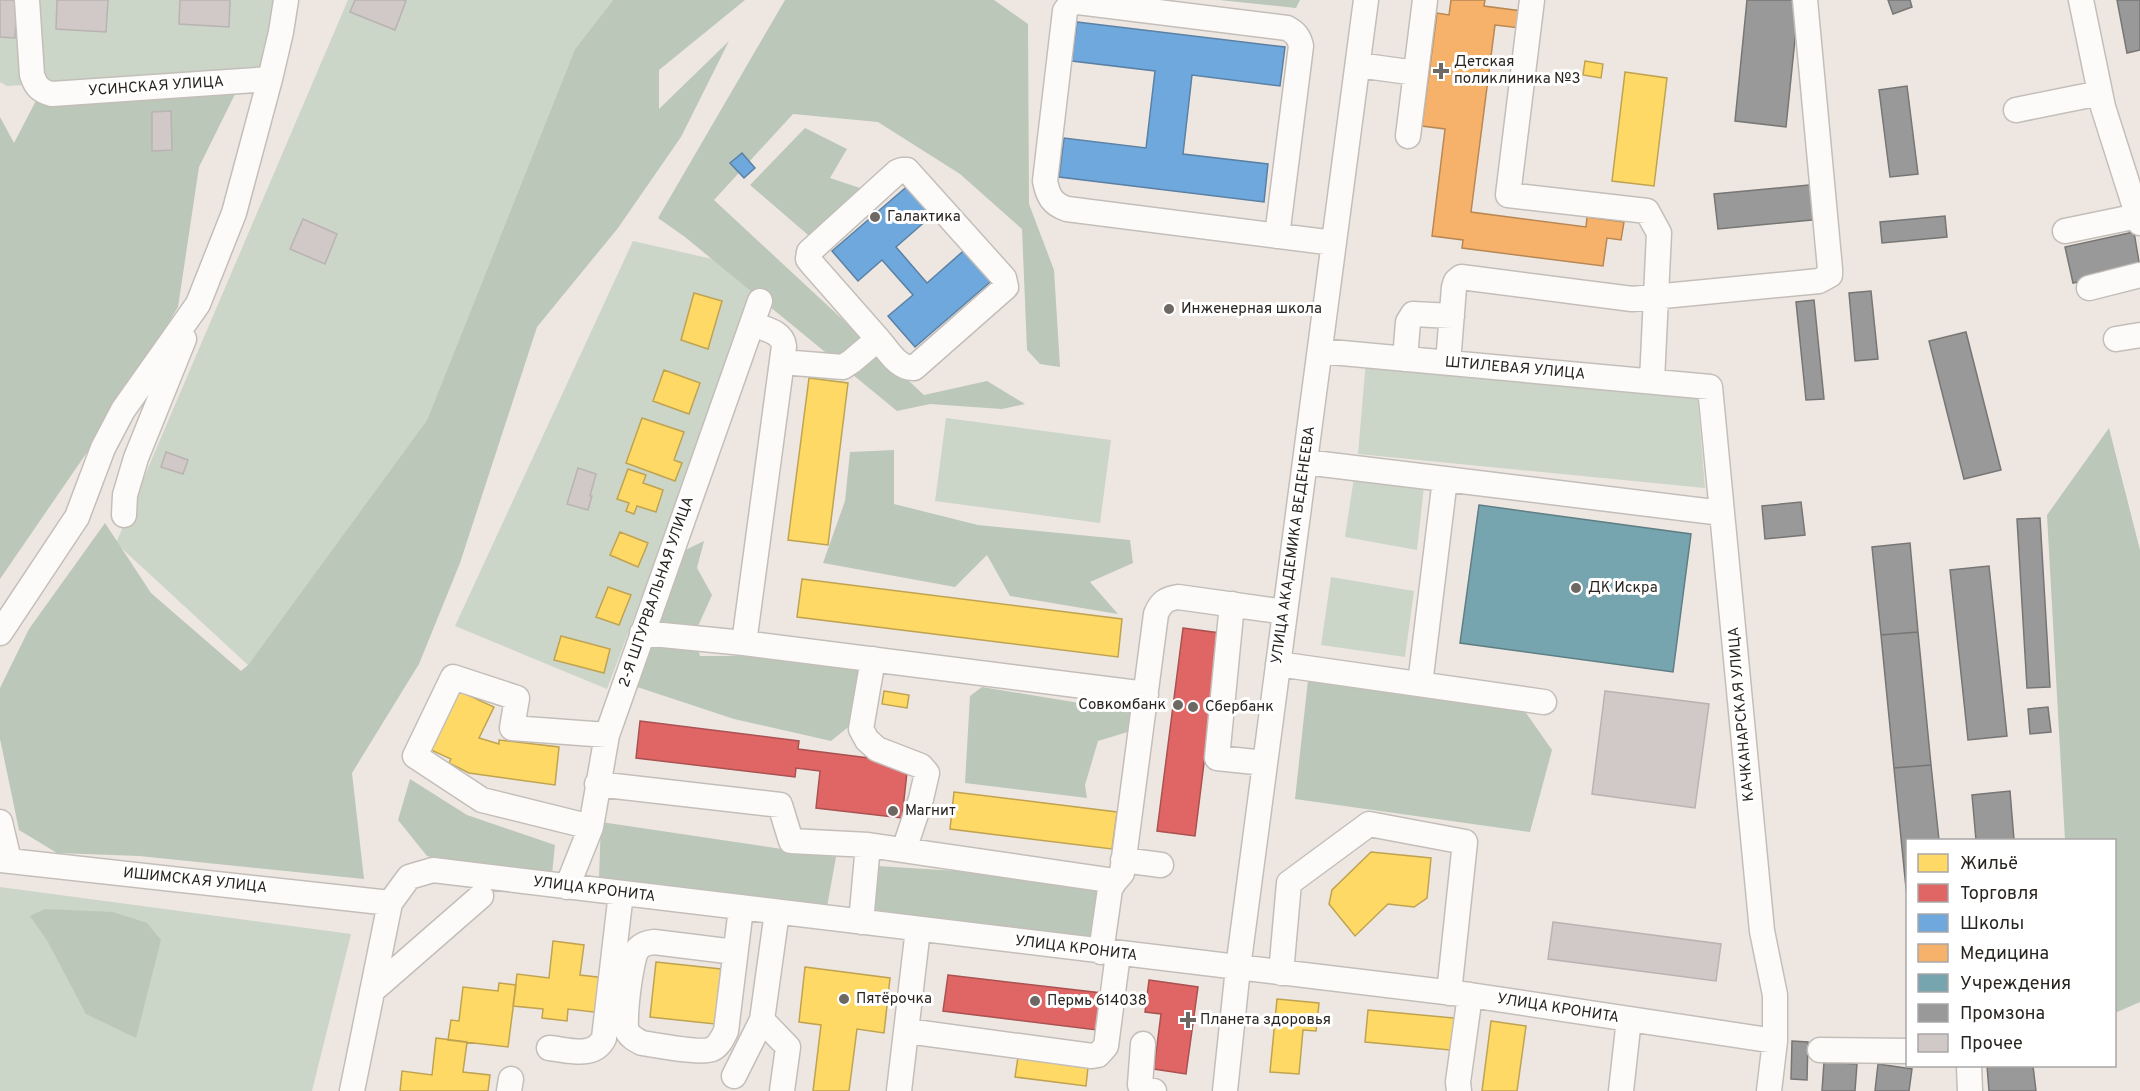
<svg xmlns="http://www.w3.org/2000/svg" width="2140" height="1091" font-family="Overpass,sans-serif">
	<rect width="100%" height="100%" fill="#eee7e1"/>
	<!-- green -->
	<path fill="#cbd5c8" d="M0,0H273L272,41L260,70L7,86L0,82Z
		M348,0H613L575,49L427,420L248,665L116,543Z
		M633,241L765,271L607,689L455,626Z
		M1366,360L1697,391L1705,488L1358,454Z
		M946,418L1111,440L1100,523L935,501Z
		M1355,471L1425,478L1417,550L1345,537Z
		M1331,577L1414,591L1405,657L1321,645Z
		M0,887L351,934L312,1091H0Z"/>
	<!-- forest -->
	<path fill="#bbc7b8" d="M613,0H745L659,70V109L729,41L681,137L618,228L537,327L460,563L419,664L352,773L364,879L139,856L57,853L19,830L0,739V688L29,629L105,523L151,593L241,671L248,665L427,420L575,49Z
		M785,0H994L1028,24L1029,204L1054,270L1060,367L1040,364L1027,350L1022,229L960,174L878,122L793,114L714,200L924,395L987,381L1025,404L1002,409L930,404L897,411L685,237L658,218Z
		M1219,0H1300L1296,8Z
		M136,75L190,79L239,86L199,167L178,307L114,413L0,579V117L14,143L41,91L51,85Z
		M805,128L847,149L830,178L872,192L815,241L750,185Z
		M2109,428L2140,550V1002L2115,1013L2114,840H2065L2047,515Z
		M894,450V504L978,525L1130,540L1133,563L1090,582L1118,614L1010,596L987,555L955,587L823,563L845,501L850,452Z
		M704,541L697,568L712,595L694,635L700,656H773L857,668L874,694L868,711L831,741L734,719L616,680L673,556Z
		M1308,680L1524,710L1552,750L1530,832L1295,799Z
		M982,687L1134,712V730L1098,741L1085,785L1087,798L965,783L970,696Z
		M410,779L467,815L555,845L552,874L467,867L427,856L398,820Z
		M601,822L836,857L827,907L599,877Z
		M877,866L1101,880L1090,940L875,915Z
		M45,909L113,912L147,923L161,940L136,1038L86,1014L48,942L30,916Z"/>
	<!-- homes -->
	<path fill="#ffd966" stroke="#bfa351" stroke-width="1.5" d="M1585,61L1603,64L1601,78L1583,75Z
		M1625,72L1667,78L1654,186L1612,181Z
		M694,293L722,301L708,349L681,340Z
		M664,370L700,383L689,414L653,401Z
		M809,378L848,383L828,545L788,540Z
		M642,418L684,432L674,460L682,463L675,481L626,463Z
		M628,469L646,475L643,483L663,490L656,512L637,506L634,514L626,511L629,503L617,499Z
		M620,532L648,543L638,567L610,555Z
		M802,579L1122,619L1118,657L797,617Z
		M608,587L631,595L619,625L596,617Z
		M561,636L610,649L604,673L554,660Z
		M459,691L494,707L479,738L499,744V740L559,747L555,785L469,773L449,763L451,759L431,750Z
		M884,691L909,695L907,708L882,704Z
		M954,792L1117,812L1112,849L950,829Z
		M1371,852L1431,858L1427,898L1414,907L1388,904L1355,936L1329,904L1332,890Z
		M553,941L584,945L580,975L606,978L602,1013L568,1009L567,1021L542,1018L543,1009L513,1006L517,974L549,978Z
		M656,962L721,969L715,1024L650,1017Z
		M805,967L890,978L884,1033L857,1029L849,1091H813L821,1025L799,1022Z
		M499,983L516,985L508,1047L448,1040L451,1020L459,1021L463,987L498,991Z
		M1277,999L1319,1003L1316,1031L1303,1030L1299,1074L1270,1072Z
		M1368,1010L1464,1019L1461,1051L1365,1042Z
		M1491,1021L1526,1026L1517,1091H1482Z
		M436,1038L467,1042L463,1072L490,1075L488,1091H400L402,1071L432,1075Z
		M1018,1057L1088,1067L1086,1086L1015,1077Z"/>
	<!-- shops -->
	<path fill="#e06666" stroke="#a95251" stroke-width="1.5" d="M1183,628L1220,633L1195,836L1157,831Z
		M640,721L799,741L798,749L908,763L902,818L816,808L820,771L796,768L795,777L636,758Z
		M948,975L1102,993L1097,1030L943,1011Z
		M1149,980L1198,987L1186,1074L1154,1069L1161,1014L1145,1012Z"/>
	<!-- schools -->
	<path fill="#6fa8dc" stroke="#5a80a4" stroke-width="1.5" d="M1077,22L1285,47L1280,86L1192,75L1183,154L1268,164L1264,202L1059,177L1064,138L1146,148L1155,71L1072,61Z
		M742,153L755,168L744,178L730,163Z
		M911,183L936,212L896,247L927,283L969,246L996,277L915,347L888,316L913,295L882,260L858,281L832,251Z"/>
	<!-- health -->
	<path fill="#f6b26b" stroke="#b88754" stroke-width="1.5" d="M1451,0H1485L1484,6L1522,11L1520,28L1495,25L1471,212L1586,227L1587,217L1624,222L1621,240L1607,238L1603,266L1462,248L1463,240L1432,236L1445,129L1422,126L1437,13L1449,15Z"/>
	<!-- public -->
	<path fill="#76a5af" stroke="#5f7e84" stroke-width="1.5" d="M1479,505L1691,534L1673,672L1460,643Z"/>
	<!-- industry -->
	<path fill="#999" stroke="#777675" stroke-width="1.5" d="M1747,0H1799L1786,127L1735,121Z
		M1888,0H1910L1912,7L1893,14Z
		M2117,0H2140V50L2127,53Z
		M1907,86L1918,174L1890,177L1879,90Z
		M1819,184L1822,219L1718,229L1714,194Z
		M1945,216L1947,237L1882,243L1880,222Z
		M2134,232L2140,268L2073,283L2065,247Z
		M1871,291L1878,359L1855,361L1849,293Z
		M1814,300L1824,399L1806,400L1796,302Z
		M1966,332L2001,470L1964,479L1929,341Z
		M1801,502L1805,535L1765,539L1762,506Z
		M2040,518L2050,687L2027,688L2017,519Z
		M1910,543L1918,632L1881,635L1872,547Z
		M1989,566L2007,736L1968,740L1950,570Z
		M1918,632L1931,765L1894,768L1881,635Z
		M2048,707L2051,732L2030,734L2028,709Z
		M1931,765L1939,840H1908V908L1894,768Z
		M2010,791L2014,840H1976L1972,795Z
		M1792,1041L1808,1042L1807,1080L1791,1079Z
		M1824,1062L1857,1064L1855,1091H1822Z
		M1878,1064L1912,1069L1909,1091H1875Z
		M1987,1066H2033L2036,1091H1989Z"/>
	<!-- building -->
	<path fill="#d1c8c8" stroke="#b9b3b2" stroke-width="1.5" d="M0,0H17L15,38L0,37Z
		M57,0H108L106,32L56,29Z
		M180,0H230L229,27L179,24Z
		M355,0H403L406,1L395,30L350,12Z
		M171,111L172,150L152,151V112Z
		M303,219L337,234L325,264L290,249Z
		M166,452L188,460L183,474L161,467Z
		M578,468L596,474L590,496H592L588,510L567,504Z
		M1605,691L1709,704L1695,808L1592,794Z
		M1553,922L1721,944L1716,981L1548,959Z"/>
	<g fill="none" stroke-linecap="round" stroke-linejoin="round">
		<defs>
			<path id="minor" d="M27,0L32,75C36,87 40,91 52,94L270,79
				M1532,0L1508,195L1647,211L1659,233L1652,381
				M2081,0L2103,107L2140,223
				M1358,65L1416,73
				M2016,110L2100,93
				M1408,136L1425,0
				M2065,231L2138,216
				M1277,236L1301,46C1299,37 1296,33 1287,28L1078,2C1071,3 1069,5 1065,11L1045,181C1048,196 1052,204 1067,209C1156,220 1245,231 1334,243
				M2089,288L2140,275
				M752,324C764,329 782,331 784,346L744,643L1146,694
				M2116,339L2140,335
				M1320,351L1710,387L1762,931L1775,995V1041L1769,1091
				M1405,359L1408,322L1413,314L1452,316
				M782,362L843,367L852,361L878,339C888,350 898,369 914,368L1006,287L1004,278L907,170H902L897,172L809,252L808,259L812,264L878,339
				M1448,363L1454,287L1456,281L1461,277L1632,299L1819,281L1830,275V269L1805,0
				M1305,462L1445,479L1420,684
				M1445,479L1722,513
				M124,515L125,495L136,458L184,339
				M1232,604L1217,758L1265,763
				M0,633L77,517L103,448L123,410L198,304L234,213L270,79L281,32L286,0
				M642,633L744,643
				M873,659L861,729L867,740L877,749L921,766L927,773L921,799L904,850
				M1278,664L1544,702
				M597,784L780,805L791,841L868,845L1115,881L1110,889L1101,952
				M0,822L9,860
				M591,827L482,800L415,756L453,677L517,698L512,728L607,735
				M0,860L390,903
				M1123,860L1161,865
				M1115,881L1122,873L1156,614C1161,602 1166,599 1178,597L1285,612
				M567,887L591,827L607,735L760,301
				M861,922L868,845
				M735,952L654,942C647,943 642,944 637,950C631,959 623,1021 627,1031C630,1037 636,1040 642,1043C655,1045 702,1054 712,1049C719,1046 723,1037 726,1031L741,908
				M1281,973L1289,883L1369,824L1465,842L1449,993
				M372,991L481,896
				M762,1020L788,1047L782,1091
				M907,1031L1092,1056L1098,1055L1106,1046L1118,954
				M1143,1044L1140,1085L1143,1088L1154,1091
				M549,1048C569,1050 594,1059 604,1038L621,893
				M1820,1050L1908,1051
				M1969,1066L1970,1091
				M734,1076L762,1020L777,912
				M352,1091L390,903L409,877L433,870L1470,995L1775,1041
				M509,1091L511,1079
				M899,1091L918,929
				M1225,1091L1238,968L1366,0
				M1459,1091L1458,1082L1470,995
				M1621,1091L1629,1019"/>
		</defs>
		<!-- minor casing -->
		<use href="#minor" stroke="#c4beb9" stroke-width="27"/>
		<!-- minor -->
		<use href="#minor" stroke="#fcfbfa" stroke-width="24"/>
	</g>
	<!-- markers -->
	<g fill="#6e6864" stroke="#fff" stroke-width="2">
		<path d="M1438 62h6v6h6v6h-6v6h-6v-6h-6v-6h6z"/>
		<circle cx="875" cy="217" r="6"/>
		<circle cx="1169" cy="309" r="6"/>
		<circle cx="1576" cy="588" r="6"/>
		<circle cx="1178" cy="705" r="6"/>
		<circle cx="1193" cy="707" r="6"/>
		<circle cx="893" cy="811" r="6"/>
		<circle cx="844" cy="999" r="6"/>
		<circle cx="1035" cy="1001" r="6"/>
		<path d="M1185 1011h6v6h6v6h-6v6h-6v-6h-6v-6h6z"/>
	</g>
	<g text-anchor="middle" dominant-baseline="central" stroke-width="6" stroke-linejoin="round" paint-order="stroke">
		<!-- poi labels -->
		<g font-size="15" fill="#292420" stroke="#fff" text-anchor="start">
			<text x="1454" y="62">Детская<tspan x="1454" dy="17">поликлиника №3</tspan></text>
			<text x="887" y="217">Галактика</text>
			<text x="1181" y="309">Инженерная школа</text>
			<text x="1588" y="588">ДК Искра</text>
			<text x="1166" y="705" text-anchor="end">Совкомбанк</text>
			<text x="1205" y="707">Сбербанк</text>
			<text x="905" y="811">Магнит</text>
			<text x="856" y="999">Пятёрочка</text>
			<text x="1047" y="1001">Пермь 614038</text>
			<text x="1200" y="1020">Планета здоровья</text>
		</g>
		<!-- street labels -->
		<g font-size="15" fill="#292420" stroke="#fff">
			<text transform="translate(156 87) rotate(-4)">УСИНСКАЯ УЛИЦА</text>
			<text transform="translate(1515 369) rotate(5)">ШТИЛЕВАЯ УЛИЦА</text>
			<text transform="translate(1294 545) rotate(-82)">УЛИЦА АКАДЕМИКА ВЕДЕНЕЕВА</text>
			<text transform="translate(657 592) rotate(-71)">2-Я ШТУРВАЛЬНАЯ УЛИЦА</text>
			<text transform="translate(1742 714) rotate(-95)">КАЧКАНАРСКАЯ УЛИЦА</text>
			<text transform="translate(195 881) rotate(6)">ИШИМСКАЯ УЛИЦА</text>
			<text transform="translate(594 890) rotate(7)">УЛИЦА КРОНИТА</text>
			<text transform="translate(1076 949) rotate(7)">УЛИЦА КРОНИТА</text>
			<text transform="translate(1558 1009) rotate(9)">УЛИЦА КРОНИТА</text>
		</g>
	</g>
	<!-- legend -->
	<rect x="1906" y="839" width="210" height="228" fill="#ffffff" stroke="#a9a7a6" stroke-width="1.5"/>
	<rect x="1918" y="854" width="30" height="18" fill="#ffd966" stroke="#a9a7a6" stroke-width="1.5"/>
	<text x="1960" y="869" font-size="18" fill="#292420">Жильё</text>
	<rect x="1918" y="884" width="30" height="18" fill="#e06666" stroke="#a9a7a6" stroke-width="1.5"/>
	<text x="1960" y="899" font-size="18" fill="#292420">Торговля</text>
	<rect x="1918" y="914" width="30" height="18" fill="#6fa8dc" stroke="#a9a7a6" stroke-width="1.5"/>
	<text x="1960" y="929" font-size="18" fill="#292420">Школы</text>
	<rect x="1918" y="944" width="30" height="18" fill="#f6b26b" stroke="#a9a7a6" stroke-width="1.5"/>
	<text x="1960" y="959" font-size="18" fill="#292420">Медицина</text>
	<rect x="1918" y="974" width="30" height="18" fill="#76a5af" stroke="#a9a7a6" stroke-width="1.5"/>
	<text x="1960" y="989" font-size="18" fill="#292420">Учреждения</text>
	<rect x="1918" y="1004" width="30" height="18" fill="#999999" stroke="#a9a7a6" stroke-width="1.5"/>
	<text x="1960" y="1019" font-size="18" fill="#292420">Промзона</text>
	<rect x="1918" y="1034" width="30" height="18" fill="#d1c8c8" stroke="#a9a7a6" stroke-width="1.5"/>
	<text x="1960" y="1049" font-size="18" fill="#292420">Прочее</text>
</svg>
